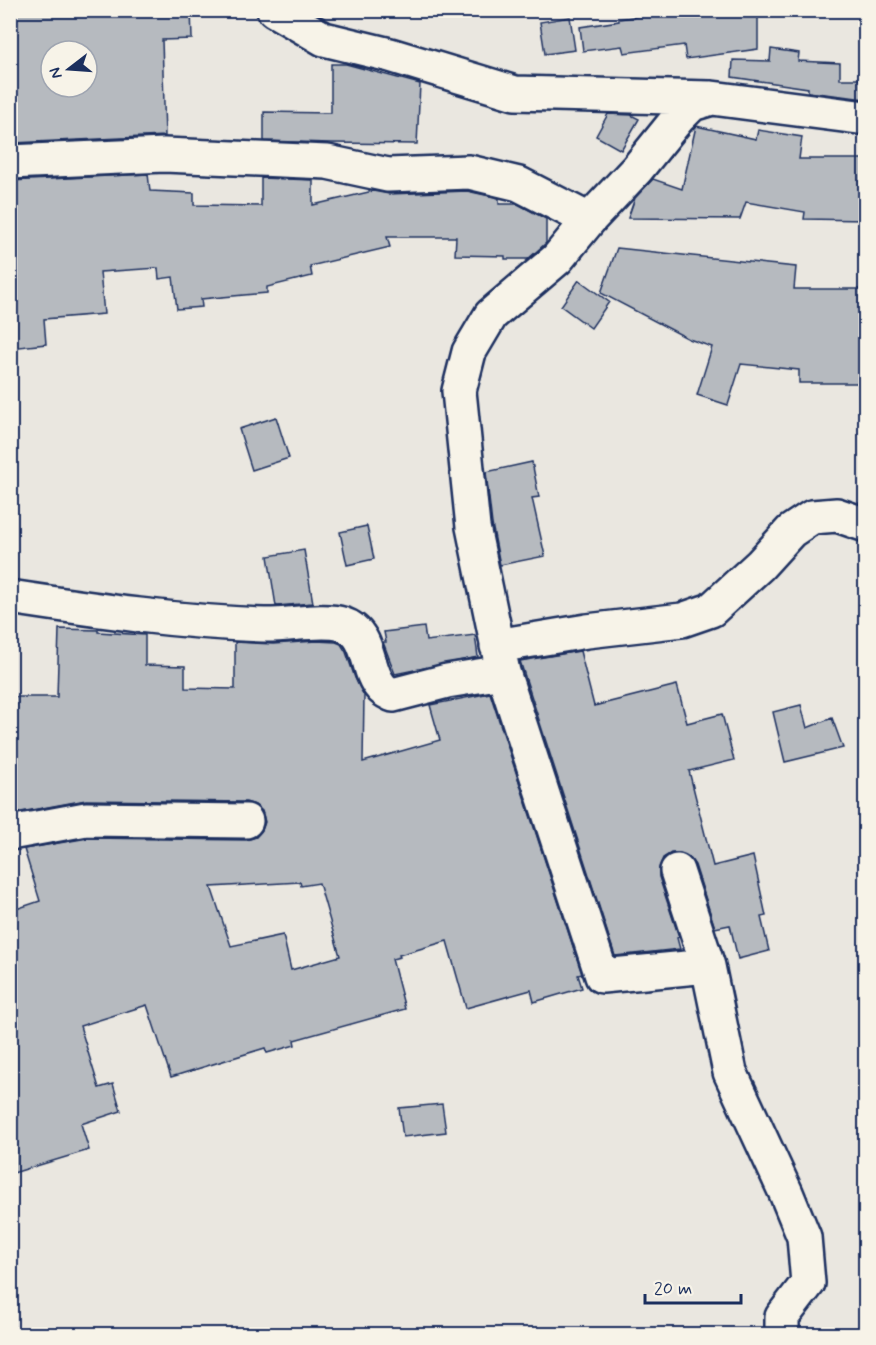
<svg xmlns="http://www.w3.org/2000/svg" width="876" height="1345" font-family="Mynerve,sans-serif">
	<rect width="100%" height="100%" fill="#eae7e0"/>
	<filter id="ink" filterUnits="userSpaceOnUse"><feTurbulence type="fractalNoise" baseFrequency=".0167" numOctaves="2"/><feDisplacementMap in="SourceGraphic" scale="12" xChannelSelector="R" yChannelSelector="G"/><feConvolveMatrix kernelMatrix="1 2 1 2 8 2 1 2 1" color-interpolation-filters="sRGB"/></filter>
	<g filter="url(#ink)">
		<!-- building -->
		<path fill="#b6babf" stroke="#1b2f5e" stroke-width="1.5" fill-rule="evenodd" d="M30,10H191L192,39L162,40L165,136L12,143L10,13ZM51,51H87V87H51Z
			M682,10H722L723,15L758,14V49L686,59L684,45L624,53L622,46L583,51L580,27L619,21V19Z
			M570,17L575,50L545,54L540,22Z
			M771,49L799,53L798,61L840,63V79H866V99L808,92V88L732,77L733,60L770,61Z
			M331,64H346L420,84L417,144L330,143L264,141V112L331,113Z
			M608,114L631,115L639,119L621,150L596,136Z
			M696,126L756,139L758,130L802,137L799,159H866V220L804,219L805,212L746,202L740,219L628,218L635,198L653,179L682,189Z
			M148,174L150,191L194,193V205L261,206V178L313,180V205L373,191L389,194L467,191L499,198V204H518L546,219V243L528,259H505V256L455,255L456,237H387L390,247L310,266L312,276L267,287V293L201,299L202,307L177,309L173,277L159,279L158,268L100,272L104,314L44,319L46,344L10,348V181Z
			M617,248L796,267L794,289H866L865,383H799V370L741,364L728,405L697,395L712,347L689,339L601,293Z
			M579,280L609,302L591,328L561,306Z
			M276,417L289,458L252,470L239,429Z
			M532,462L539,497L532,498L545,556L500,565L492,524L486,472Z
			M367,526L374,559L347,565L340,532Z
			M304,550L313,603L276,606L268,556Z
			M424,627L426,641L475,635L478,657L395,674L383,642H386L384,632Z
			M59,629L98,630V632L145,635V665L185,666V688L235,689V642L273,644L316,641L336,642L341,644L346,652L355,678L364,695L363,762L440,740L430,705L490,693L582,974L578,975L582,988L534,1002L531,990L466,1008L447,941L399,955L400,957L392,959L405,1009L294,1040L295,1045L267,1053L265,1048L171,1077L147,1005L80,1026L99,1088L113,1084L121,1111L81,1124L89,1150L10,1174V911L40,901L24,849L88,838L246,840L256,837L262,830L265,822L262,811L255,805L246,802L86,800L10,814V773H15V725H10V697H57ZM300,882L301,886L319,883L340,956L291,970L283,935L231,946L211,887Z
			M580,651L594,706L677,685L687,723L722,714L734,760L689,771L713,866L753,856L766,916L761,917L769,951L738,959L730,925L715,928L695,865L689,857L680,853H671L663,858L659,868V877L679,937L677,938L680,949L615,956L520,661Z
			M801,705L807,728L832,718L843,748L785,762L773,712Z
			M442,1104L446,1132L403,1137L399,1108Z"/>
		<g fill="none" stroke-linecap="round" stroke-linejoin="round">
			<defs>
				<path id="street" d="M274,10L324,39L390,55L515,93L710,98
					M10,162L164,155L327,162L388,175L469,172L519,184L589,220
					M10,597C95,610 179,622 264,625C286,626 323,618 342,624C372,633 365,670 381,687C384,691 389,693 393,695L447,681L503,672
					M497,646L587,631L682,620L711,610L760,565L791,531L812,517L837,515L866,525
					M10,833L86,819L246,821
					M677,871L708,966L730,1072L786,1193L804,1237L808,1283L782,1317V1334
					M708,966L602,976L503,672L473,527L459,391L469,352L491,315L557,259L589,220L637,169L679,117L692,104L712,98L866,118"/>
			</defs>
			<!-- street casing -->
			<use href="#street" stroke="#1b2f5e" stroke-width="38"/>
			<!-- street -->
			<use href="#street" stroke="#f7f3e8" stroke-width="33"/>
		</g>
	</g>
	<!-- margin -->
	<rect width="876" height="1345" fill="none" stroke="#f7f3e8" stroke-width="36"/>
	<rect x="18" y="18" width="840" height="1309" fill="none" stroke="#1b2f5e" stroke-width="2" filter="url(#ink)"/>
	<!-- north arrow -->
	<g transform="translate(69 69) rotate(253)"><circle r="28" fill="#f7f3e8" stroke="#9fa5b1" stroke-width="1.5"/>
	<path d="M0-4.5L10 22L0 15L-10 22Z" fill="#1b2f5e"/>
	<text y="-9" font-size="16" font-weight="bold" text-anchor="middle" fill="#1b2f5e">N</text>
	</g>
	<!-- scale -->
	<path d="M645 1294v9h96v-9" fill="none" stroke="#1b2f5e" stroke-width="3"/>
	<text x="654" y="1294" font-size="18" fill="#1b2f5e" stroke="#f7f3e8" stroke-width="4.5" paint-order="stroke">20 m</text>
</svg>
